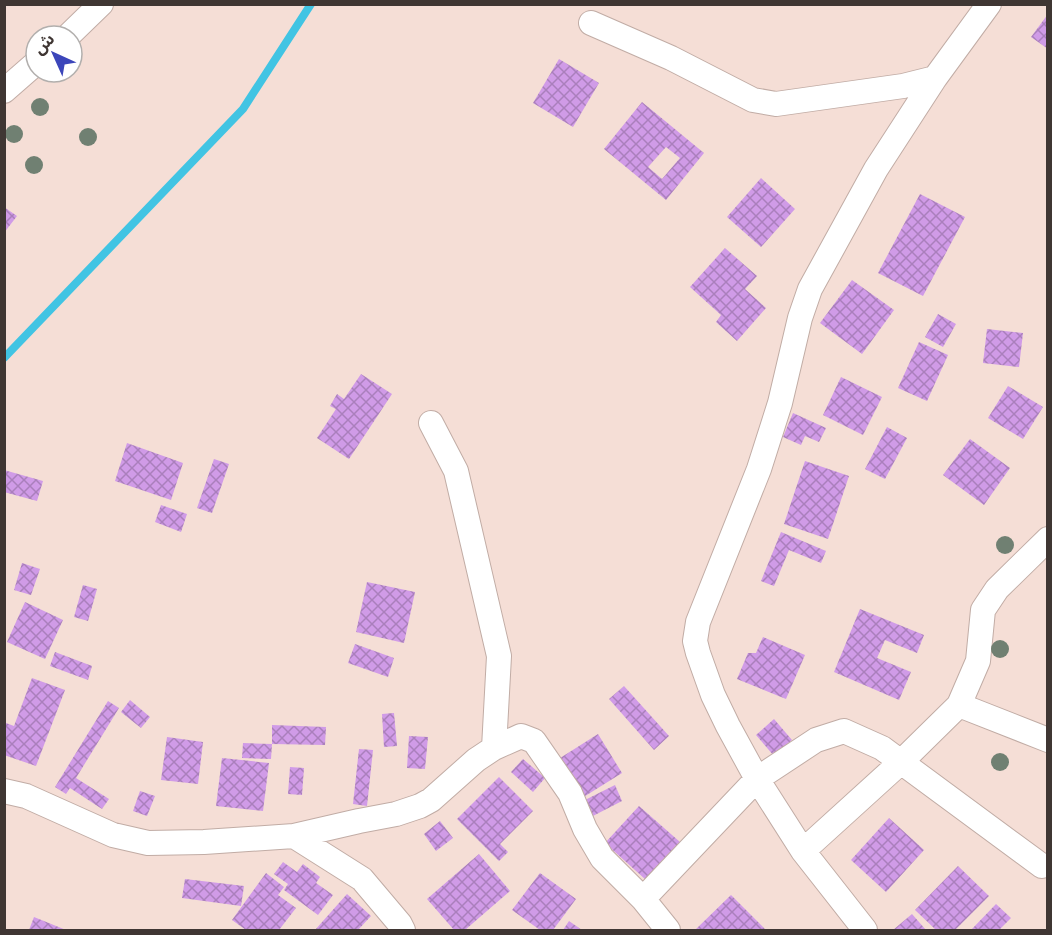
<svg xmlns="http://www.w3.org/2000/svg" width="1052" height="935" font-family="Quicksand,'Noto Sans Arabic',sans-serif">
	<defs>
		<pattern id="building-cross-hatch" width="8" height="8" patternUnits="userSpaceOnUse" patternTransform="scale(1.5)"><rect width="8" height="8" fill="#d09be7"/><path d="M0 0l8 8M0 8l8-8" fill="none" stroke="#aa7fbc"/></pattern>
	</defs>
	<rect width="100%" height="100%" fill="#f5ded6"/>
	<g fill="none" stroke-linecap="round" stroke-linejoin="round">
		<!-- stream -->
		<path stroke="#41c4e3" stroke-width="8" d="M4,358L243,109L311,4"/>
	</g>
	<!-- building -->
	<path fill="url(#building-cross-hatch)" fill-rule="evenodd" d="M1048,14V49L1031,37Z
		M559,59L599,83L573,127L533,103Z
		M642,102L704,153L666,200L604,149ZM666,147L680,158L662,179L648,167Z
		M761,178L795,209L761,247L727,217Z
		M920,194L965,217L923,296L878,273Z
		M4,207L17,216L4,233Z
		M725,248L757,276L745,289L766,308L737,341L716,322L721,315L690,287Z
		M852,280L894,310L862,354L820,323Z
		M938,314L956,324L943,347L925,337Z
		M987,329L1023,333L1019,367L983,363Z
		M919,342L948,355L927,401L898,388Z
		M361,374L392,394L349,459L317,438L336,409L330,406L337,394L344,399Z
		M841,377L882,397L863,435L823,415Z
		M1008,386L1043,407L1023,439L988,418Z
		M793,413L826,428L819,442L805,436L801,445L783,437Z
		M887,427L907,438L885,479L865,469Z
		M970,439L1010,468L984,505L943,475Z
		M127,443L183,463L171,500L115,481Z
		M214,459L229,464L212,513L197,508Z
		M805,461L849,476L828,539L784,524Z
		M4,470L43,481L37,501L4,492Z
		M161,505L187,514L181,532L155,522Z
		M781,532L826,551L821,563L789,550L774,586L761,581Z
		M22,563L40,569L31,595L14,590Z
		M367,582L415,592L404,643L356,632Z
		M83,585L97,589L88,621L74,617Z
		M25,602L63,620L45,659L7,642Z
		M860,609L924,635L917,653L885,640L877,658L911,672L899,700L834,672Z
		M763,637L805,655L786,699L737,679L748,653H756Z
		M355,644L394,658L388,677L348,663Z
		M55,652L92,666L88,680L50,666Z
		M32,678L65,690L36,766L4,755V727L6,723L14,726Z
		M624,686L669,736L654,750L609,699Z
		M130,700L150,717L141,728L121,712Z
		M108,701L119,708L76,778L109,799L102,809L70,788L66,794L55,787Z
		M394,713L397,746L384,747L382,714Z
		M774,719L792,740L774,756L756,735Z
		M272,725L326,727L325,745L272,744Z
		M598,734L622,773L582,798L557,760Z
		M409,736L428,737L425,769L407,768Z
		M167,737L203,742L198,784L161,780Z
		M243,743L272,744L271,759L242,758Z
		M359,749L373,750L367,806L353,804Z
		M222,758L269,763L263,811L216,806Z
		M523,759L545,778L533,792L511,772Z
		M290,767L304,768L302,795L288,794Z
		M499,777L533,811L500,844L508,852L499,861L457,819Z
		M615,785L622,801L591,817L583,801Z
		M140,791L155,796L147,816L133,811Z
		M639,806L680,842L646,880L605,843Z
		M889,818L924,850L886,892L851,860Z
		M440,821L453,838L436,851L424,834Z
		M479,854L510,891L465,930H454L427,899Z
		M283,862L297,872L303,864L320,877L316,883L333,895L318,915L284,890L288,884L274,874Z
		M958,866L989,896L955,930H936L915,910Z
		M266,873L284,887L278,895L296,908L279,930H246L232,920Z
		M540,873L576,899L553,930H540L512,910Z
		M185,879L244,886L241,906L182,898Z
		M347,894L371,916L358,930H315Z
		M731,895L765,929L763,930H695Z
		M996,904L1011,918L999,930H971Z
		M912,914L926,930H893Z
		M34,917L66,930H29Z
		M569,921L582,930H563Z"/>
	<g fill="none" stroke-linecap="round" stroke-linejoin="round">
		<defs>
			<path id="street" d="M591,23L671,58L753,100L776,104L903,86L935,78
				M68,36L101,4
				M4,91L36,63
				M431,423L456,471L499,656L494,748
				M959,705L1048,740
				M4,791L26,796L113,835L148,843L204,842L294,836L359,821L396,814L420,806L431,800L476,760L494,748L521,736L534,741L570,793L585,829L602,858L643,899L668,930
				M294,836L362,879L400,924L403,930
				M803,851L901,762L959,705L978,661L983,610L997,589L1048,539
				M643,899L757,779L816,740L844,731L882,748L1042,866
				M865,930L803,851L757,779L728,726L713,695L698,653L695,641L698,622L759,469L780,403L800,318L810,289L876,169L935,78L989,4"/>
		</defs>
		<!-- street casing -->
		<use href="#street" stroke="#c1aca5" stroke-width="26"/>
		<!-- street -->
		<use href="#street" stroke="#fff" stroke-width="24"/>
	</g>
	<!-- trees -->
	<g fill="#708072">
		<circle cx="40" cy="107" r="9"/>
		<circle cx="14" cy="134" r="9"/>
		<circle cx="88" cy="137" r="9"/>
		<circle cx="34" cy="165" r="9"/>
		<circle cx="1005" cy="545" r="9"/>
		<circle cx="1000" cy="649" r="9"/>
		<circle cx="1000" cy="762" r="9"/>
	</g>
	<!-- border -->
	<rect width="1052" height="935" fill="none" stroke="#3f3633" stroke-width="12"/>
	<!-- north arrow -->
	<g transform="translate(54 54) rotate(315)"><circle r="28" fill="#ffffff" stroke="#b2afad" stroke-width="1.5"/>
	<path d="M0-4.5L10 22L0 15L-10 22Z" fill="#3c46ba"/>
	<text y="-9" font-size="16" font-weight="bold" text-anchor="middle" fill="#3f3633">ش</text>
	</g>
</svg>
